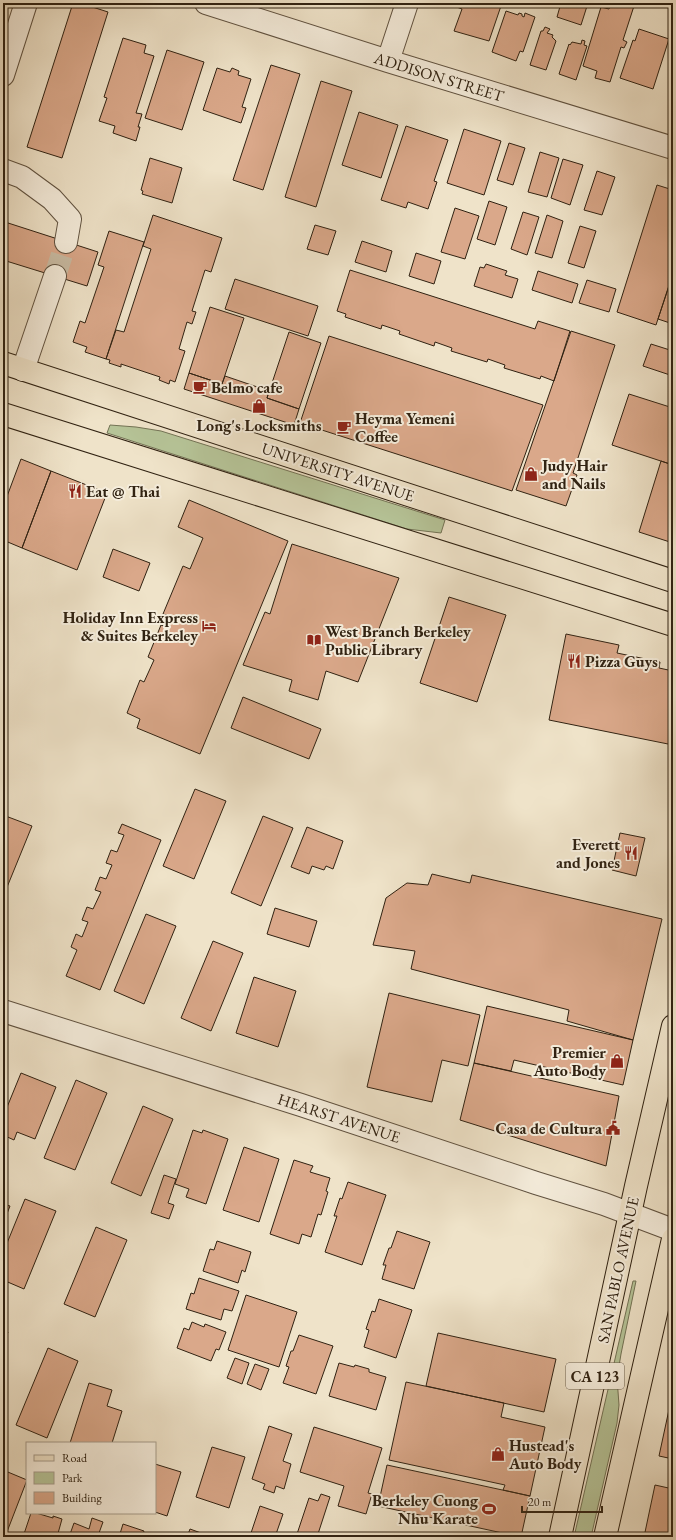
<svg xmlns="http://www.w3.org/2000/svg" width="676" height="1540" font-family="'EB Garamond',serif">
	<rect width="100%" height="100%" fill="#efe3c9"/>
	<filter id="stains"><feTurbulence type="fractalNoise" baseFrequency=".005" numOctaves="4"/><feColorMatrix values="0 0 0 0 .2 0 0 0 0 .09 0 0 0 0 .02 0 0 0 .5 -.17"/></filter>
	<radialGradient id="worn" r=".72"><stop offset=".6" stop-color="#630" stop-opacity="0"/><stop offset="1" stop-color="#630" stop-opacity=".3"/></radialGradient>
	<!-- green -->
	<path fill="#b6c498" stroke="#737355" d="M110,425L136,427L161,431L445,520L441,533L407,529L107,433Z
		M633,1281H636L621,1354L617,1378L619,1405L617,1423L591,1537H574Z"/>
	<!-- building -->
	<path fill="#daa88a" stroke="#302212" d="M73,3H80L108,12L62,158L27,147Z
		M455,3H502L489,41L454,31L462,9L454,6Z
		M561,3H588L581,25L557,17Z
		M611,3H624L634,6L623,40L627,42L624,48L621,47L610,82L595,78L597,71L583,66L601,7L609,9Z
		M506,11L518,15L519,13L522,14V16L524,17L525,13L535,17L523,52L520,51L516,61L492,52Z
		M545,27L550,29L547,33L553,35L552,37L556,41L546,70L530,65L541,31H543Z
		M639,29L669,39L653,89L620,78L633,40L635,41Z
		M123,38L146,45L144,53L154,56L136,113L142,114L138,127H140L136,141L113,133L115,126L99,121L107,98L104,97Z
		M582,40L585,41L584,45L587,46L576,80L559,74L569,44L570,45L572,42L581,44Z
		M167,50L204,62L182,130L145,118Z
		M271,65L300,74L263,190L233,180Z
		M217,68L230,72L232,68L239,71L238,75L251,79L242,107L246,108L241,123L203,110Z
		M321,81L352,91L316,207L285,197Z
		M359,112L398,125L381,178L342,165Z
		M406,126L448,140L434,181L437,182L428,209L408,202L406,208L381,200Z
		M464,129L501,141L484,195L447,183Z
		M509,143L525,148L513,185L497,180Z
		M540,152L559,158L547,197L528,192Z
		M150,158L182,168L172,203L142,194L143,191L141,190Z
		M563,159L583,165L570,205L551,198Z
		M597,171L615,177L602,215L584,210Z
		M657,185L673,190V273L656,325L617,312Z
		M489,201L507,207L495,245L477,239Z
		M455,208L479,216L465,259L441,252Z
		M523,212L539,217L527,255L511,249Z
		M153,215L222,238L211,272L205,270L192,311L196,312L192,324L187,322L179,349L185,351L175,382L170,380L169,384L159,380L160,377L121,364V367L109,363L110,360L106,359L116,330L124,332L151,249L143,246Z
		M547,215L563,221L552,258L535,253Z
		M5,222L98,252L87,286L3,260V228Z
		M315,225L336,231L328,255L307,249Z
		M580,226L596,231L584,268L568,263Z
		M109,231L144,242L106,359L85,352L87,347L73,342L80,321L85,323L104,267L98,265Z
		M362,241L392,251L386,272L355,262Z
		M416,253L441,261L434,284L409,276Z
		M486,264L507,271L505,275L518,279L512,298L474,286L480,267L484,268Z
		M350,270L535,329L538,321L570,331L554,381L541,376L540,379L504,368L505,365L488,359L487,362L451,351L452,348L435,342L434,346L399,334L400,331L382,325L381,329L345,317L346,314L337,311Z
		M538,271L578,284L572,303L532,290Z
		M235,279L318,306L308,336L225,309Z
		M587,280L616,289L609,312L579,303Z
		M671,280L673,281V324L658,319Z
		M210,307L244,318L222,384L189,373Z
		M571,331L615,345L573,473L577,475L566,506L516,490Z
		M289,332L321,343L299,409L267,398Z
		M329,336L543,405L512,491L300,423Z
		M651,344L673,351V376L643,366Z
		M189,373L222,384L225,376L269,391L267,398L299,409L294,425L184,389Z
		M629,394L673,408V465L612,445Z
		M21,459L51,471L22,548L3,540V507Z
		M661,461L673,465V543L639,532Z
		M51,471L107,493L77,570L22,548Z
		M189,500L288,541L200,754L137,728L140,719L127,713L140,680L144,682L154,660L148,657L161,625L166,627L170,616L163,614L183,566L190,569L203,538L178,527Z
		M292,544L399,578L358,682L326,671L318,700L289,691L292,680L243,665L265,612L270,614Z
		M113,549L150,563L139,591L103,577Z
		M449,597L506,615L477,702L420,683Z
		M566,634L619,645L617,653L660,662L659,668L673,671V745L549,720Z
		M243,697L321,729L309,759L231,728Z
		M195,789L226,801L194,879L163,866Z
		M3,815L32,826L3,897Z
		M263,816L293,828L261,906L231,893Z
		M122,824L161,840L100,990L66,976L77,950L71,947L76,934L82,937L88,922L82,920L87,907L93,909L101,892L95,890L100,877L106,879L112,865L106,863L111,850L117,852L124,835L118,833Z
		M307,827L343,841L333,869L326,866L324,870L312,866L309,874L291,867Z
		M620,833L645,838L636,876L612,870Z
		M432,874L470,883L472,875L662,919L633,1040L567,1021L569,1010L411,969L415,951L373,945L386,898L407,883L428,885Z
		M275,908L317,921L309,947L267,934Z
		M146,914L176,926L144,1004L114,991Z
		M213,941L243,953L211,1031L181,1018Z
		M254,977L296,991L278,1047L236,1033Z
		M389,993L480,1015L468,1066L442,1060L432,1102L367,1087Z
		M487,1006L633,1040L623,1085L514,1060L511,1071L474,1063Z
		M474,1063L619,1096L606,1166L460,1120Z
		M21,1073L56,1087L35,1139L17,1132L14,1140L3,1135V1117Z
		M76,1080L107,1093L75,1170L44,1158Z
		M143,1106L173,1119L141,1196L111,1183Z
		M193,1130L202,1133L203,1130L228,1139L206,1204L186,1197L189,1189L175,1184Z
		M244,1147L279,1159L259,1222L223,1210Z
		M294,1160L313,1166L310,1172L330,1178L326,1191L328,1192L321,1215L318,1214L311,1237L302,1234L299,1244L270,1234Z
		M164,1175L176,1179L168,1203L174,1205L169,1219L151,1213Z
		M348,1182L386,1195L362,1265L325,1252L337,1216H334L340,1198L342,1199Z
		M25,1199L56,1211L24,1289L3,1280V1253Z
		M3,1204L10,1206L3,1224Z
		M96,1227L127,1240L95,1317L64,1304Z
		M397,1231L430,1242L414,1289L382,1279L386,1265H383L389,1248H391Z
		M217,1241L251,1252L245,1272L242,1270L238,1283L203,1271L210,1249L214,1250Z
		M199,1278L239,1291L232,1311L224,1309L221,1320L186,1309L191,1293L194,1294Z
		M246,1295L297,1312L279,1367L228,1350Z
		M379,1299L412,1310L396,1358L364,1347L369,1330L366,1329L372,1311L375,1312Z
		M192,1322L204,1327L205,1324L226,1332L219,1350L216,1349L211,1361L177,1348L184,1328L189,1330Z
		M3,1330L8,1332L3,1344Z
		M438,1333L556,1359L544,1412L426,1386Z
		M299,1335L333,1346L316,1394L283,1383L289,1367L286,1366L291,1351H293Z
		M48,1348L78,1361L47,1438L16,1425Z
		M235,1358L249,1363L242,1384L227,1378Z
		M339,1363L354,1367L355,1365L369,1369V1372L386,1377L376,1410L329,1396Z
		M255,1364L269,1369L261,1390L247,1384Z
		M406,1382L504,1403L501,1417L545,1427L530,1496L503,1490L505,1485L389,1460Z
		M89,1383L112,1390L107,1406L122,1411L112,1443H70Z
		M673,1391V1459L659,1456Z
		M269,1426L292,1434L283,1461L291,1464L284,1489L276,1486L274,1493L263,1489L265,1484L252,1479Z
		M314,1427L382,1448L368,1493L372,1494L366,1514L338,1506L344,1486L300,1472Z
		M212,1447L245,1457L229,1508L196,1497Z
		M155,1464L181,1472L167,1516L155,1512Z
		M387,1465L530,1496L521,1537L378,1506Z
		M3,1470L27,1480L5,1537H3Z
		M655,1485L673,1489V1537H644Z
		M321,1494L330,1497L317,1537H296L309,1498L318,1501Z
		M260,1506L283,1514L275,1537H264L251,1533Z
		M31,1513H36L53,1518V1516L62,1519L57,1537H23Z
		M92,1518L103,1522L99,1533L102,1534L101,1537H69L74,1523L89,1529Z
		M123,1524L144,1531L142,1537H119Z
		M190,1529L201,1533L200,1536L202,1537H187Z
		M397,1533L417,1537H396Z"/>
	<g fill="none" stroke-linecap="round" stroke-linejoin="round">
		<!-- minor-tunnel -->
		<path stroke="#c9bca4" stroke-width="22" stroke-dasharray="22 11" stroke-linecap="butt" d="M55,276L66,242"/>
		<defs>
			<path id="minor" d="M206,3L388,61L673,148
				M388,61L407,3
				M3,75L26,3
				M3,170L22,177L52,199L70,219L66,242
				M23,370L55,276
				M3,1011L301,1105L536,1183L604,1204L673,1230"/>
			<path id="major" d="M3,363L673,581
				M3,414L673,625
				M560,1537L636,1186L673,1026
				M605,1537L673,1239"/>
		</defs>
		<!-- minor casing -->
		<use href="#minor" stroke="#605240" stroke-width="24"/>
		<!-- major casing -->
		<use href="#major" stroke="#302212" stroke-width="24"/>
		<!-- minor -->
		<use href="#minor" stroke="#f5eddc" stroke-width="22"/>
		<!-- major -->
		<use href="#major" stroke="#efe3c9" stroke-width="22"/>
	</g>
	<!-- icons -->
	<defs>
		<symbol id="cafe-bare" viewBox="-9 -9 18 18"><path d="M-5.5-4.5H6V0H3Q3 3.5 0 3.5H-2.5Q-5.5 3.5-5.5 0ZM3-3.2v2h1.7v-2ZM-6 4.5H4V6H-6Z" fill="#8f2418" stroke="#f5eddc" stroke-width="2.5" paint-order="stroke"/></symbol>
		<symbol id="shop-bare" viewBox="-9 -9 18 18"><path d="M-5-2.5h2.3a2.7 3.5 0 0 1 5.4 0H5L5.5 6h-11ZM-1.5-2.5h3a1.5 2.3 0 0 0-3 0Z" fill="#8f2418" stroke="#f5eddc" stroke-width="2.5" paint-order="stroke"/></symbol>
		<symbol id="restaurant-bare" viewBox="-9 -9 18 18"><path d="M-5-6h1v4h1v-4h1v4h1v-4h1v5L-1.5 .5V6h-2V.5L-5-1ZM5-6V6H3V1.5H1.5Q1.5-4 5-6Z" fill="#8f2418" stroke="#f5eddc" stroke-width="2.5" paint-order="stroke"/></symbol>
		<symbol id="hotel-bare" viewBox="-9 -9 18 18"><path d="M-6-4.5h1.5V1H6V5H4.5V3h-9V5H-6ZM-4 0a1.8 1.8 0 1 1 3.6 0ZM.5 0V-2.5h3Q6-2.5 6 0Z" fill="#8f2418" stroke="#f5eddc" stroke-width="2.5" paint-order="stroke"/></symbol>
		<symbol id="library-bare" viewBox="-9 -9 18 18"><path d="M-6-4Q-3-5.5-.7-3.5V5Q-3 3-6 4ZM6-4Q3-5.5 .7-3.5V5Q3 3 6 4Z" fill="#8f2418" stroke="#f5eddc" stroke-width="2.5" paint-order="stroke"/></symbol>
		<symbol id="civic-bare" viewBox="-9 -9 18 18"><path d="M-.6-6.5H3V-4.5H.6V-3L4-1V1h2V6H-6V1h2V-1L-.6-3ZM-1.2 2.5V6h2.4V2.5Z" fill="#8f2418" stroke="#f5eddc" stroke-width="2.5" paint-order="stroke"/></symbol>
		<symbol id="stadium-bare" viewBox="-9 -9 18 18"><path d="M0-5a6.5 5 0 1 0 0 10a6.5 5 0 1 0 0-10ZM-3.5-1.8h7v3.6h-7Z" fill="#8f2418" stroke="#f5eddc" stroke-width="2.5" paint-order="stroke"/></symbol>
	</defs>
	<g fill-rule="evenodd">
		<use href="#cafe-bare" x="190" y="377" width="20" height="20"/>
		<use href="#shop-bare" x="249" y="396" width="20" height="20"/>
		<use href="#cafe-bare" x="334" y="417" width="20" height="20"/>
		<use href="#shop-bare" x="521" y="464" width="20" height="20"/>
		<use href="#restaurant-bare" x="65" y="481" width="20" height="20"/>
		<use href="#hotel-bare" x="199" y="616" width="20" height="20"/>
		<use href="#library-bare" x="304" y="630" width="20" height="20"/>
		<use href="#restaurant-bare" x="564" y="651" width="20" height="20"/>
		<use href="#restaurant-bare" x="621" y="843" width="20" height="20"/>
		<use href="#shop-bare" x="607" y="1051" width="20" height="20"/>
		<use href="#civic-bare" x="603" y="1118" width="20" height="20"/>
		<use href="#shop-bare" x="488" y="1444" width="20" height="20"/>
		<use href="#stadium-bare" x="479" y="1499" width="20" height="20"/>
	</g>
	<g text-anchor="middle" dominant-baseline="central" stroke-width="4" stroke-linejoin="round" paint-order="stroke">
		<!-- shield labels -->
		<rect fill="#f5eddc" stroke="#6b5f4f" stroke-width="1" x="566" y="1363" width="58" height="26" rx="3"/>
		<g font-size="15" font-weight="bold" fill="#302212">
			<text x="595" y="1376">CA 123</text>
		</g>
		<!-- street labels -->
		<g font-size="16" fill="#302212" stroke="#f5eddc">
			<text transform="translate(439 77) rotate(17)">ADDISON STREET</text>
			<text transform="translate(338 472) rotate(18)">UNIVERSITY AVENUE</text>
			<text transform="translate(339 1118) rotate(18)">HEARST AVENUE</text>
			<text transform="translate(618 1270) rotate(-78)">SAN PABLO AVENUE</text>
		</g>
		<!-- poi labels -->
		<g font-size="16" font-weight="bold" fill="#302212" stroke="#f5eddc" text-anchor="start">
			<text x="211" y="387">Belmo cafe</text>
			<text x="355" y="418">Heyma Yemeni<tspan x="355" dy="18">Coffee</tspan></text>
			<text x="259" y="425" text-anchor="middle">Long's Locksmiths</text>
			<text x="542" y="465">Judy Hair<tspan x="542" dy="18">and Nails</tspan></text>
			<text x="86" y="491">Eat @ Thai</text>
			<text x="198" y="617" text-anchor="end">Holiday Inn Express<tspan x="198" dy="18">&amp; Suites Berkeley</tspan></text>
			<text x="325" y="631">West Branch Berkeley<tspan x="325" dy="18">Public Library</tspan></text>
			<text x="585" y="661">Pizza Guys</text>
			<text x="620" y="844" text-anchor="end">Everett<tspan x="620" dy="18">and Jones</tspan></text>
			<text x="606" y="1052" text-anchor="end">Premier<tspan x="606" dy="18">Auto Body</tspan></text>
			<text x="602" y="1128" text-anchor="end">Casa de Cultura</text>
			<text x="509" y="1445">Hustead's<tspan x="509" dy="18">Auto Body</tspan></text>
			<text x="478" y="1500" text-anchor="end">Berkeley Cuong<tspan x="478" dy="18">Nhu Karate</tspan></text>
		</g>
	</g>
	<!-- margin -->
	<rect width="676" height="1540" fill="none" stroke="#efe3c9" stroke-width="16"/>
	<rect x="4" y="4" width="668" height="1532" fill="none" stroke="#302212" stroke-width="2"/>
	<rect x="8" y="8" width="660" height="1524" fill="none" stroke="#302212"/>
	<!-- legend -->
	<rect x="26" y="1442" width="130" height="72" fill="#f5eddc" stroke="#a69c8b"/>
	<rect x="34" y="1455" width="20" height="6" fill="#efe3c9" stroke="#a69c8b"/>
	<text x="62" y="1462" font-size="12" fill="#302212">Road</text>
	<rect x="34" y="1472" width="20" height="12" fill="#b6c498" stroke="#a69c8b"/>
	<text x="62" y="1482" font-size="12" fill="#302212">Park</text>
	<rect x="34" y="1492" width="20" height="12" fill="#daa88a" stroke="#a69c8b"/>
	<text x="62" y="1502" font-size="12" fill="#302212">Building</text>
	<!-- scale -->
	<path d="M522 1506v6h80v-6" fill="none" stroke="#302212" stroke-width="2"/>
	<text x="528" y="1506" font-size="12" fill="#302212" stroke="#f5eddc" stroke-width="3" paint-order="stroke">20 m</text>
	<rect width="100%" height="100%" filter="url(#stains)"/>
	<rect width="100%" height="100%" fill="url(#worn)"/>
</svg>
